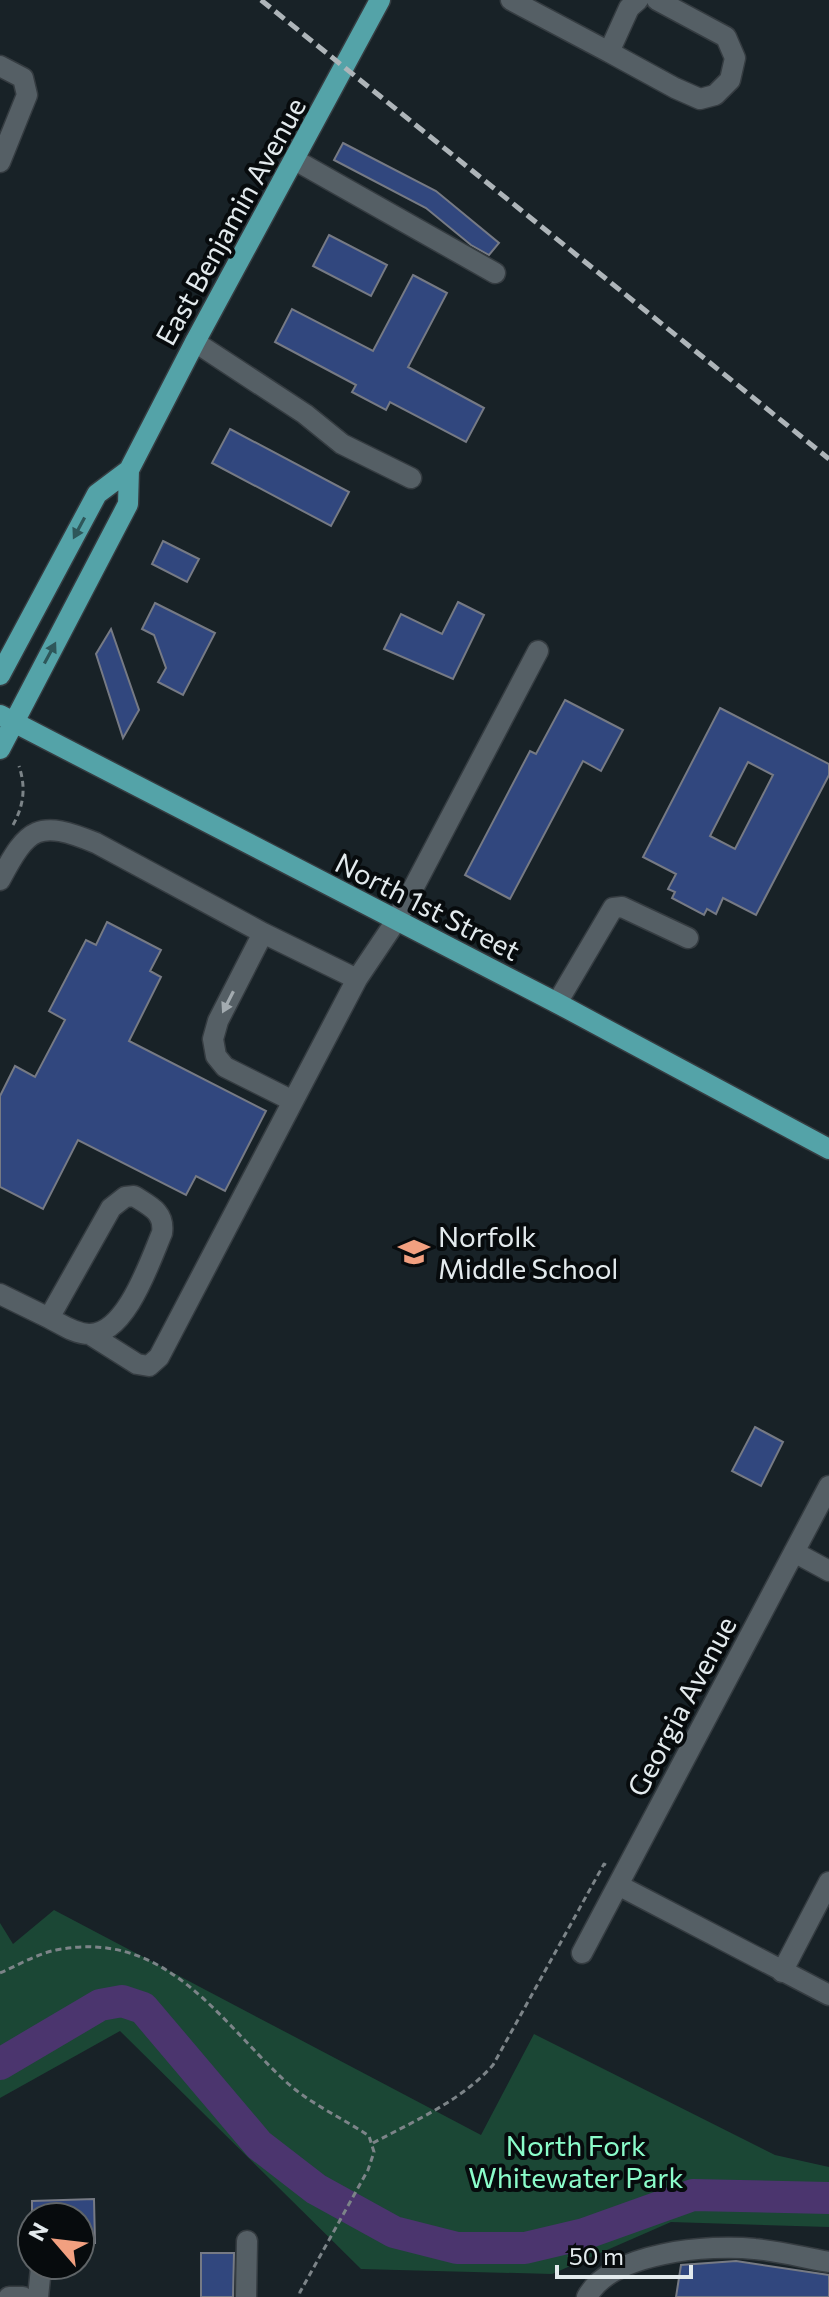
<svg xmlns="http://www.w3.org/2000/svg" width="829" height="2297" font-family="Commissioner,sans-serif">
	<rect width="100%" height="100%" fill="#182227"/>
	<!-- green -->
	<path fill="#1b4735" d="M54,1910L481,2135L534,2034L775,2155L829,2167V2227L671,2222L552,2274L361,2269L120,2031L0,2098V1923L13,1944Z"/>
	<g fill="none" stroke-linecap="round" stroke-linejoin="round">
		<!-- river -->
		<path stroke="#4b356e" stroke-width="32" d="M0,2064L100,2005L122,2001L143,2008L259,2145L316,2189L394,2232L457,2248H525L584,2234L693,2195L829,2198"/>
	</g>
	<!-- building -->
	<path fill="#31477e" stroke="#767a84" stroke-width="2" fill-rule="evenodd" d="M343,143L436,191L499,243L489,255L471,245L426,208L334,160Z
		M329,235L387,265L371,296L313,266Z
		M413,275L447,293L408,367L484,408L466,442L390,402L386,410L352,392L356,385L275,342L292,309L373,351Z
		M230,429L349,492L331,526L212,463Z
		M163,541L199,559L187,582L152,564Z
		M458,602L484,615L453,679L384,649L401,614L442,634Z
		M155,603L215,633L183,695L158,682L166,668L154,635L142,629Z
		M111,629L139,710L123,738L96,654Z
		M565,700L623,730L601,771L583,761L510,899L465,875L530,751L536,754Z
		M720,708L829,764V775L756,915L723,898L716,914L707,909L704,915L672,898L675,892L668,889L676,874L643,857ZM748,762L773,775L735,849L710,836Z
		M107,922L161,950L150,971L161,977L129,1041L266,1111L225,1191L196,1176L186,1195L78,1140L43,1209L0,1187V1096L15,1066L35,1077L65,1020L49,1011L86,940L96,945Z
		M755,1427L783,1442L761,1486L732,1471Z
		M94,2199L95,2243H80V2217H32V2201Z
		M201,2253H234L233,2297H201Z
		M736,2261L829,2275V2297H676L681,2265Z"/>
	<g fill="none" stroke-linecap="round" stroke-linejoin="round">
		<defs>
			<path id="minor" d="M511,0L609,52
				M638,0L629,8L609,52L675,88L700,99L715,95L730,80L735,58L726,37L657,0
				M0,66L23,78L27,95L0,162
				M295,160L495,273
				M195,342L305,414L342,444L411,478
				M0,880C28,827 38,819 96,843L263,933L357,979
				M263,933L218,1021L213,1039L216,1056L225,1067L293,1101
				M557,1003L613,908L622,907L688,938
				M134,1196C150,1206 165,1212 162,1233C150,1261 126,1335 89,1334C75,1334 61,1324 49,1318L111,1208L125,1197Z
				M0,1294L49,1318
				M91,1335L137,1364L149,1366L159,1357L357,979L396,921L538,651
				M794,1552L829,1571
				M618,1885L829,1995
				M582,1953L829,1486
				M782,1972L829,1882
				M9,2297H23
				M38,2297L41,2268
				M246,2297L247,2241
				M587,2297C611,2252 710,2244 755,2249C779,2251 805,2258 829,2262"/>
			<path id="major" d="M0,675L97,494L129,470L195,342L380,0
				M0,715L557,1003L829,1149
				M0,749L128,504L129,470"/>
		</defs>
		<!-- minor casing -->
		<use href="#minor" stroke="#353c41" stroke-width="23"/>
		<!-- major casing -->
		<use href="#major" stroke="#353c41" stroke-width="23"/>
		<!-- path -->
		<path stroke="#7c8488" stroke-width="3" stroke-dasharray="6 4" stroke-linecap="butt" d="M13,825C24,805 26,787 19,766
			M0,1973C18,1965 37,1954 56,1950C164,1929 216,2016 283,2079C308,2103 341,2117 369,2136L374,2152L368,2170L300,2292L299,2297
			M373,2143C416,2120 461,2101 493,2065L604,1864L606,1865"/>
		<!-- minor -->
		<use href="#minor" stroke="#555f65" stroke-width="20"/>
		<!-- major -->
		<use href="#major" stroke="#54a3a8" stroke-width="20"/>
		<!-- rail -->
		<path stroke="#aeb5b9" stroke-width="5" stroke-dasharray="12 6" stroke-linecap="butt" d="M261,0L829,459"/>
	</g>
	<!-- one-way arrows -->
	<defs><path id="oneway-solid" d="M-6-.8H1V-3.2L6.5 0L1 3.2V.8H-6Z" transform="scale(2)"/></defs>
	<g fill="#2e575a">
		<use href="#oneway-solid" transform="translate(79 528) rotate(118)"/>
		<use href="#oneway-solid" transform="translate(50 653) rotate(-62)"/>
	</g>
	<use fill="#a3abb0" href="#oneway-solid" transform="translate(228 1002) rotate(117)"/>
	<!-- icons -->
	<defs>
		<symbol id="school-bare" viewBox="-9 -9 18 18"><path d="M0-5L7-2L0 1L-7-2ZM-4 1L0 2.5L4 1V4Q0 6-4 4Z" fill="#f2a080" stroke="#070b0d" stroke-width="2.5" paint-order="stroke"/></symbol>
	</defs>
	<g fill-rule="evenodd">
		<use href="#school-bare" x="392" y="1230" width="44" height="44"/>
	</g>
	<g text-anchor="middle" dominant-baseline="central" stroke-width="8" stroke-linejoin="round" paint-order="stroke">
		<!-- street labels -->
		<g font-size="28" fill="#e3eaed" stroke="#070b0d">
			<text transform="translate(230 221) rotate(-61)">East Benjamin Avenue</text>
			<text transform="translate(428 906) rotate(27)">North 1st Street</text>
			<text transform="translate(681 1706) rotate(-62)">Georgia Avenue</text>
		</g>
		<!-- poi labels -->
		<g font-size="28" fill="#e3eaed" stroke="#070b0d" text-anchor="start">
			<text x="438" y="1236">Norfolk<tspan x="438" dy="32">Middle School</tspan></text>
		</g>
		<!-- park labels -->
		<g font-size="28" fill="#8bfcca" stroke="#070b0d">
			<text x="576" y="2145">North Fork<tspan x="576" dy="32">Whitewater Park</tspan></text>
		</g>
	</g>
	<!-- north arrow -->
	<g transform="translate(56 2241) rotate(298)"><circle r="38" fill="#070b0d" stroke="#5f6467" stroke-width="2"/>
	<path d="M0-6L14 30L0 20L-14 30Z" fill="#f2a080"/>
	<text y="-12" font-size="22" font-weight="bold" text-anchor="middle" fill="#e3eaed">N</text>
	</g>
	<!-- scale -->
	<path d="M557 2265v12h134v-12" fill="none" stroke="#e3eaed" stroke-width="4"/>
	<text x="569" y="2265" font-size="24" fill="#e3eaed" stroke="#070b0d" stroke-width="6" paint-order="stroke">50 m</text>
</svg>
